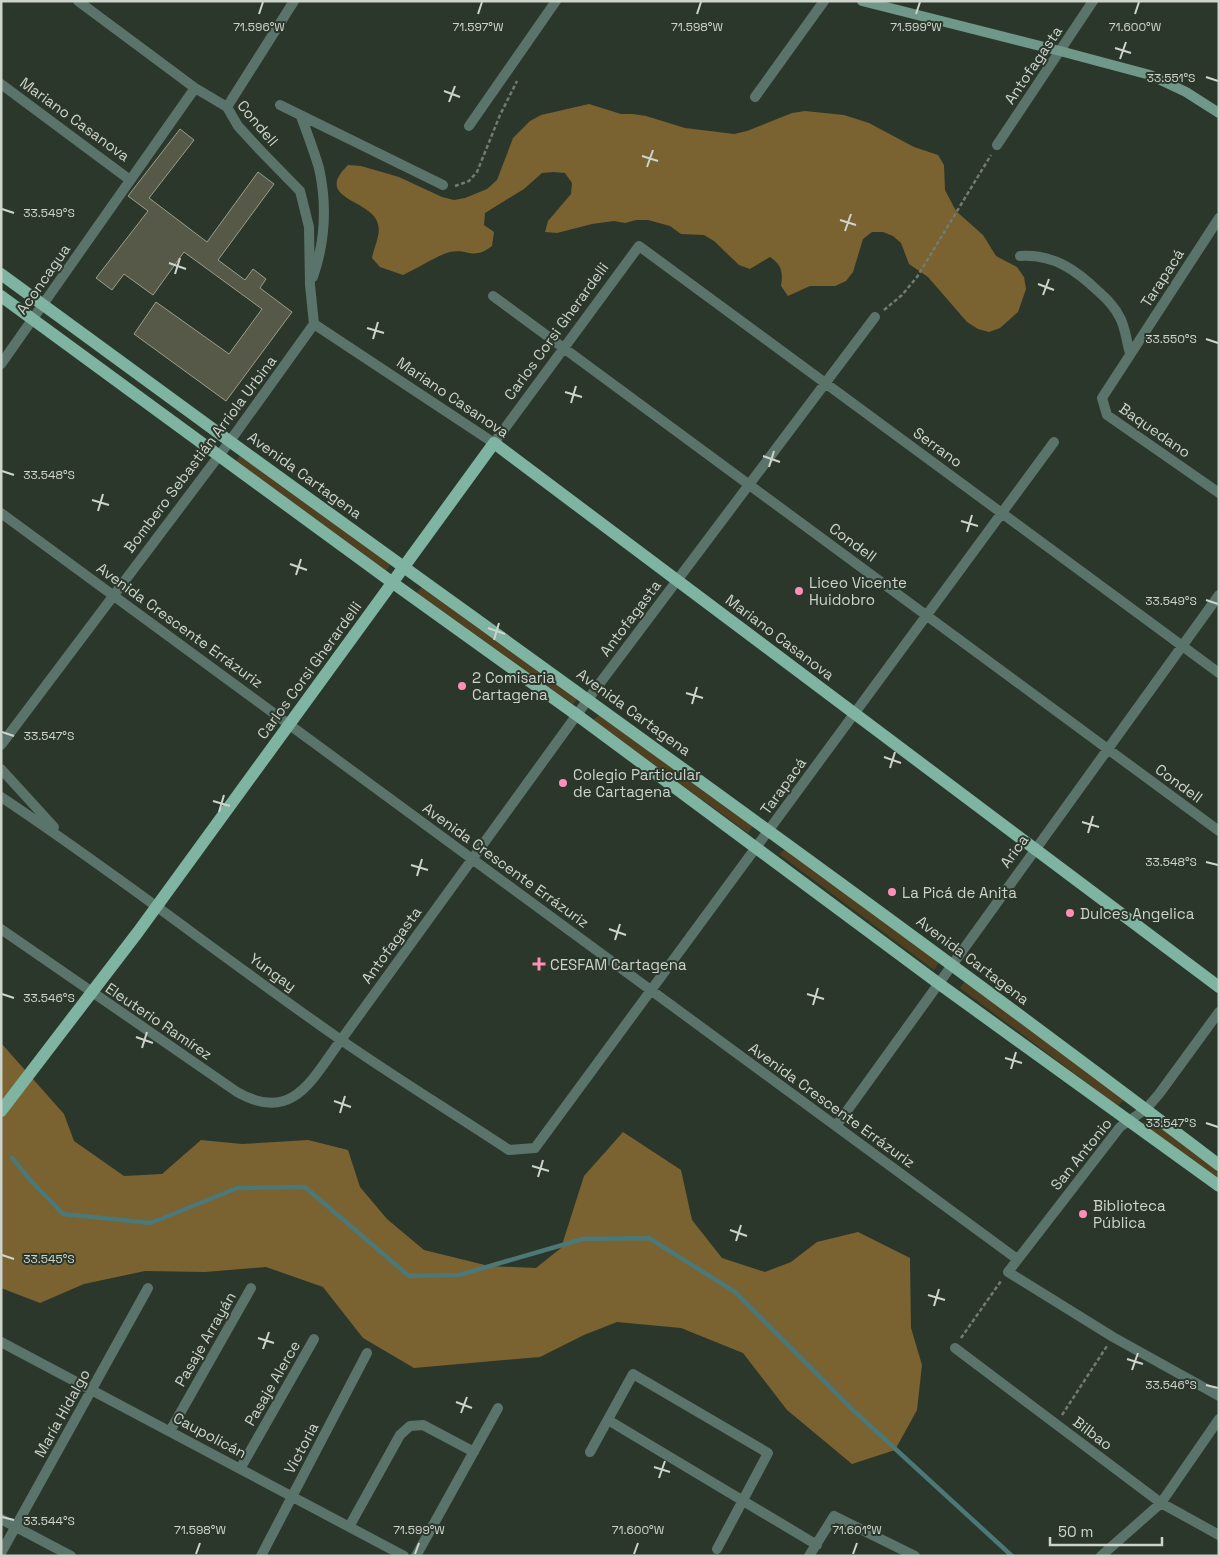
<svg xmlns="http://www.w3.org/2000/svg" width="1220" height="1557" font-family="'Space Grotesk',sans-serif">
	<rect width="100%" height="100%" fill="#2c372b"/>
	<!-- green -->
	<path fill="#4f4021" d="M241,454L391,563L386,571L234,461L237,460Z
		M423,586L577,699L573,704L416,593Z
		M599,715L753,826L748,833L593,720Z
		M785,849L939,962L934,970L779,854Z
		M965,981L1124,1099L1118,1106L960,988Z
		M1149,1117L1219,1170V1179L1142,1125Z"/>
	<!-- forest -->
	<path fill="#7a6231" d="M589,104L621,114H633L646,116L685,128L734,134L747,131L792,113L805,111L844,115L869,123L914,147L938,155L944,165L945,190L956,211L983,235L996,256L1017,267L1024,277L1026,289L1018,312L1000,328L989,332L978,329L967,322L928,277L909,264L901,243L893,236L883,232H872L863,239L853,272L846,281L835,286H810L788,296L781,286C783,272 782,265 770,257L750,269L739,265L714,241L704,235L681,234L670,226L648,220H636L625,223L614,221L592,224L557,233L545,232L548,221L571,194L572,183L565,173L553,172L542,173L524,189L485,213L484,225L494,232L492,246C472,261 469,248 450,252C438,255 416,269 403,275L380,267L372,258C374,247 381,235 378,224C372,199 312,200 348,165L361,166L399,177L442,197L454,200L465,198L487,189L497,180L513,138L530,121L541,115Z
		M1,1043L64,1114L74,1141L124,1176L162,1174L201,1140L242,1144L308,1140L348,1150L360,1187L387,1219L424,1250L489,1266L536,1268L561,1248L584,1176L623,1132L681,1170L692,1220L722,1258L765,1272L791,1262L817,1242L858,1232L910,1258L911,1328L922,1365L917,1410L895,1450L852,1464L787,1410L743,1353L681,1328L617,1322L584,1335L540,1357L414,1368L363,1338L323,1287L266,1267L205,1272L145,1271L84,1284L40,1303L1,1288Z"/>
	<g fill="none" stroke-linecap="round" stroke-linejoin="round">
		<!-- stream -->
		<path stroke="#4c7878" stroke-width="4.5" d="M12,1158L33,1183L63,1214L151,1223L237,1188L305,1187L409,1276L459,1275L583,1239L649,1238L735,1292L854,1411L1012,1556"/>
	</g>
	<!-- building -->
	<path fill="#565848" stroke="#9b9e8b" d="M180,129L194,140L149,198L207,242L258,172L274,184L218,260L245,280L253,269L266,279L260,288L292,312L226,401L134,334L156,302L229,354L262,309L184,252L153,295L124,274L112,290L96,278L148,211L128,196Z"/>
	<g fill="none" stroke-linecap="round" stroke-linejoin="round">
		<!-- path -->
		<path stroke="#727b71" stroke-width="2.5" stroke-dasharray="4 2.5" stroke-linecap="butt" d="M455,186L469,181L477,172L500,115L517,81
			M884,310L902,295L917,277L991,155
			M961,1338L1001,1281
			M1062,1415L1107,1346"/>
		<!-- street -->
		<path stroke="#5a746b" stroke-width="10" d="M78,1L195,88L227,107L238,126L260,150L300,191L309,227L310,285L314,324
			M1,84L130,180
			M755,97L824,1
			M280,105L443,185
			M227,107L294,1
			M301,116C307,133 314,151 319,168C327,204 325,242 313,277
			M469,126L556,1
			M997,145L1093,1
			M1219,218L1102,398L1107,415L1219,493
			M1020,256C1054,254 1076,270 1099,292C1107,299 1114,306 1119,316C1126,327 1126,341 1130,353
			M493,296L1219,831
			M314,324L494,443L639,246L1219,673
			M1,364L195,88
			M1,513L1017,1259
			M1,745L230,441L314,324
			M1,769L54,827
			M1,797C117,874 226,960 341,1040C396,1078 453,1113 509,1150L535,1148L1054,442
			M1,929L237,1092C293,1124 312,1079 341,1040L597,687L875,317
			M1219,1012L1159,1094L1146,1109L1120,1127L1008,1272L1113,1337L1219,1396
			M836,1126L1219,595
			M1,1342L404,1556
			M955,1348L1161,1503L1219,1535
			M608,1420L817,1545
			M170,1431L251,1288
			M590,1452L633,1374L768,1453L717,1549
			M240,1469L314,1339
			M1,1519L71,1556
			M349,1527L400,1435L410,1426L423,1425L474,1452
			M1,1553L148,1288
			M261,1556L367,1353
			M416,1556L498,1408
			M809,1556L834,1516L915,1556
			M1101,1556L1161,1503L1219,1419"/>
		<!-- secondary -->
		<path stroke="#6f988a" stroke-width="10" d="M862,1L1060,51L1150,75L1186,92L1219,113"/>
		<!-- primary -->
		<path stroke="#7eb4a1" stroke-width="12" d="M1,274C77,329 152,385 228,440C559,680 893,917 1219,1165
			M1,296L393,583L577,715L938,983L1219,1186
			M1,1111L138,932L494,443L1219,987"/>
	</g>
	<!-- ticks -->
	<path fill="none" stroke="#cdd4cc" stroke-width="2" d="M259,14L263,2M478,14L482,2M697,14L701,2M916,14L920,2M1135,14L1139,2M1115,48L1131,53M1120,59L1126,42M1206,77L1218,81M444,91L460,97M449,102L455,86M642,156L658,161M647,167L653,150M2,209L14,213M840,220L856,225M845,231L851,214M169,263L186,269M175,274L180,258M1038,284L1054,290M1043,295L1049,279M367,328L384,333M373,339L378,322M1206,339L1218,343M565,392L582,397M571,403L576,386M763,456L780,462M769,467L774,451M2,471L14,475M92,500L109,505M98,511L103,494M961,521L978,526M967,532L972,515M290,564L307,570M296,575L301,559M1206,600L1218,604M488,628L505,634M494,640L499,623M686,693L703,698M692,704L697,687M2,732L14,736M884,757L901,763M890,768L895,752M213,801L230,806M219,812L224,795M1082,822L1099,827M1088,833L1093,816M1206,862L1218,865M411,865L428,870M417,876L422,859M609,929L626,935M615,940L620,924M2,994L14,998M807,994L824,999M813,1005L818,988M136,1037L153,1043M142,1048L147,1032M1005,1058L1022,1063M1011,1069L1016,1052M334,1101L351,1107M340,1113L345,1096M1206,1123L1218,1127M532,1166L549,1171M538,1177L543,1160M730,1230L747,1236M736,1241L741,1225M2,1255L14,1259M928,1295L945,1300M934,1306L939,1289M258,1338L274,1343M263,1349L269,1332M1127,1359L1143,1364M1132,1370L1138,1353M1206,1385L1218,1388M456,1402L472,1408M461,1413L467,1397M654,1467L670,1472M659,1478L665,1461M2,1517L14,1520M196,1554L200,1543M415,1554L419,1543M634,1554L638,1543M853,1554L857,1543"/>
	<!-- markers -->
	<g fill="#ff8eb9" stroke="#2c372b" stroke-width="2">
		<circle cx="799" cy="591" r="5"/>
		<circle cx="462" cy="686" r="5"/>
		<circle cx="563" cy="783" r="5"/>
		<circle cx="892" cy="892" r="5"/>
		<circle cx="1070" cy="913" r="5"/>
		<path d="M536.5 956.5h5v5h5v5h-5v5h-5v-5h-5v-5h5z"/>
		<circle cx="1083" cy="1214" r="5"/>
	</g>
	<g text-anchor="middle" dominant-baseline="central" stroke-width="4" stroke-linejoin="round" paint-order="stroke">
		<!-- street labels -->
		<g font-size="15" fill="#cdd4cc" stroke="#2c372b">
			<text transform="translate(1033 65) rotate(-56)">Antofagasta</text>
			<text transform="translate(75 119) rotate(36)">Mariano Casanova</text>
			<text transform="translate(258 123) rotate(50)">Condell</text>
			<text transform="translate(1162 278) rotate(-57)">Tarapacá</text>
			<text transform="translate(43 279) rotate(-55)">Aconcagua</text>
			<text transform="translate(556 331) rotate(-54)">Carlos Corsi Gherardelli</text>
			<text transform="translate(453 397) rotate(34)">Mariano Casanova</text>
			<text transform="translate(1155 430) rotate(35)">Baquedano</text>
			<text transform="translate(938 447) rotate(36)">Serrano</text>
			<text transform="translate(200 454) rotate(-53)">Bombero Sebastián Arriola Urbina</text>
			<text transform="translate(305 475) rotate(36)">Avenida Cartagena</text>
			<text transform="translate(853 542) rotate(36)">Condell</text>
			<text transform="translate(630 618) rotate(-53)">Antofagasta</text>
			<text transform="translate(180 625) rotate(36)">Avenida Crescente Errázuriz</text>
			<text transform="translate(780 637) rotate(37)">Mariano Casanova</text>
			<text transform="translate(309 670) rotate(-54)">Carlos Corsi Gherardelli</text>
			<text transform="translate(634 712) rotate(36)">Avenida Cartagena</text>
			<text transform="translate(1179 783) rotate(36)">Condell</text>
			<text transform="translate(783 786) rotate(-54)">Tarapacá</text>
			<text transform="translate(1014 851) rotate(-54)">Arica</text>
			<text transform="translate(506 865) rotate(36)">Avenida Crescente Errázuriz</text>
			<text transform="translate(391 945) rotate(-54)">Antofagasta</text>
			<text transform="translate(973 960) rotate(37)">Avenida Cartagena</text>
			<text transform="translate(273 972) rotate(36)">Yungay</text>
			<text transform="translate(159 1021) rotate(34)">Eleuterio Ramírez</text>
			<text transform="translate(832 1105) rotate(36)">Avenida Crescente Errázuriz</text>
			<text transform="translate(1081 1154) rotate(-51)">San Antonio</text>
			<text transform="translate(205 1339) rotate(-60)">Pasaje Arrayán</text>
			<text transform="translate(272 1383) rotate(-60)">Pasaje Alerce</text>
			<text transform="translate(62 1413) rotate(-61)">María Hidalgo</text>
			<text transform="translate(1093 1433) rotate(37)">Bilbao</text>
			<text transform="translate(210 1435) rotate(28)">Caupolicán</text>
			<text transform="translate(301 1448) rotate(-62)">Victoria</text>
		</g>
		<!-- poi labels -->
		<g font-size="15" fill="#cdd4cc" stroke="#2c372b" text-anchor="start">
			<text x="809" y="582">Liceo Vicente<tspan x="809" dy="17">Huidobro</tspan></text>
			<text x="472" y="677">2 Comisaria<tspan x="472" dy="17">Cartagena</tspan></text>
			<text x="573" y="774">Colegio Particular<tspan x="573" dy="17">de Cartagena</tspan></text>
			<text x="902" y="892">La Picá de Anita</text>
			<text x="1080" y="913">Dulces Angelica</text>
			<text x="550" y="964">CESFAM Cartagena</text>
			<text x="1093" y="1205">Biblioteca<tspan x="1093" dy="17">Pública</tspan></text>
		</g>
	</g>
	<g font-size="12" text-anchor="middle" fill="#cdd4cc" stroke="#2c372b" stroke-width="4" stroke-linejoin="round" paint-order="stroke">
		<text x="259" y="31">71.596°W</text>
		<text x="478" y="31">71.597°W</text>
		<text x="697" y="31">71.598°W</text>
		<text x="916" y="31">71.599°W</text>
		<text x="1135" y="31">71.600°W</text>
		<text x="1171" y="82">33.551°S</text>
		<text x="49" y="217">33.549°S</text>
		<text x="1171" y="343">33.550°S</text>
		<text x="49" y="479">33.548°S</text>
		<text x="1171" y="605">33.549°S</text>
		<text x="49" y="740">33.547°S</text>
		<text x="1171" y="866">33.548°S</text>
		<text x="49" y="1002">33.546°S</text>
		<text x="1171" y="1127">33.547°S</text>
		<text x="49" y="1263">33.545°S</text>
		<text x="1171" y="1389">33.546°S</text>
		<text x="49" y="1525">33.544°S</text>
		<text x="200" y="1534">71.598°W</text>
		<text x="419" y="1534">71.599°W</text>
		<text x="638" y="1534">71.600°W</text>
		<text x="857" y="1534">71.601°W</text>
	</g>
	<!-- border -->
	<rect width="1220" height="1557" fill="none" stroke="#cdd4cc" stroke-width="5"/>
	<!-- scale -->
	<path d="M1050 1537v8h112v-8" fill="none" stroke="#cdd4cc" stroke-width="2.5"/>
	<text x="1058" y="1537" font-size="15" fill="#cdd4cc" stroke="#2c372b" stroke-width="4" paint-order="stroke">50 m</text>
</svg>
